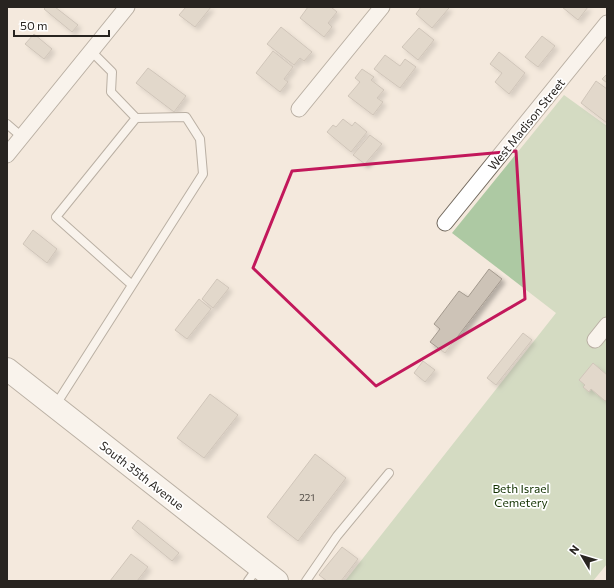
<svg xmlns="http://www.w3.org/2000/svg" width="614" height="588" font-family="Commissioner,sans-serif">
	<defs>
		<filter id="shadow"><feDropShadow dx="3.5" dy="3.5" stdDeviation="2" flood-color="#0004"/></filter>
	</defs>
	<rect width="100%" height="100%" fill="#f4e9dd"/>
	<!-- green -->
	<path fill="#adc9a3" d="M564,95L607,126V564L593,581H345L556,313L452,233Z"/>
	<!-- building -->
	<path fill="#cdc3b7" stroke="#a3998e" filter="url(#shadow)" d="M46,7H55L78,25L72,32L44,9Z
		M186,7H211L195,27L179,15Z
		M308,7H331L337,12L328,23L332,27L324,37L300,18Z
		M421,7H447L449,8L432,28L416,14Z
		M562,7H588L578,20Z
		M281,27L312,52L304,61L300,58L294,65L267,44Z
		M419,28L434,40L418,60L402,47Z
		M34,34L52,49L44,59L25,44Z
		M542,36L555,46L538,67L525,57Z
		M273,51L293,67L284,79L288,82L280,92L256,73Z
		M499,52L525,73L509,94L495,82L502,73L490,64Z
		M385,55L400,66L405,59L416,67L400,88L374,69Z
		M148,68L186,96L174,112L136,83Z
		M362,69L374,77L371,80L384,90L377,98L383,102L373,115L348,96L360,82L355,78Z
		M607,74V83L602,79Z
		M596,81L607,89V123L581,103Z
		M343,119L352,126L355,122L367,132L351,152L327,132L333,125L336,127Z
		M370,135L382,144L365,164L353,155Z
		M33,230L57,249L47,263L23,244Z
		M489,269L502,279L445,353L430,342L440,329L434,324L459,291L468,297Z
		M217,279L229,288L213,308L202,299Z
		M199,299L211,309L187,339L175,330Z
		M523,333L532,340L496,385L487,378Z
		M423,361L435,370L425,382L414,373Z
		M593,363L607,375V399L605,401L591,389L589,392L583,387L585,385L579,380Z
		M210,394L238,415L204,458L177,438Z
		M315,454L346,478L298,541L267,517Z
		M138,520L179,553L172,561L132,528Z
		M342,547L358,559L341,581H327L319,575Z
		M131,554L148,567L137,581H110Z"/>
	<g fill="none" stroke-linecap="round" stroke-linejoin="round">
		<defs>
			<path id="service" d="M91,51L112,72L111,92L136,118L56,217L132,285
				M7,124L22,137
				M55,406L203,174L200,139L186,117L136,118
				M248,581L258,567
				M306,581L337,536L389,473"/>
			<path id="minor" d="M299,109L382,7
				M7,155L127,7
				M445,223L607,23
				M595,340L607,325"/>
			<path id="secondary" d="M7,369L277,581"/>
		</defs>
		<!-- service casing -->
		<use href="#service" stroke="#736a5f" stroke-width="10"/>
		<!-- minor casing -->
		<use href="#minor" stroke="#736a5f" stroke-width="17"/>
		<!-- secondary casing -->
		<use href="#secondary" stroke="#736a5f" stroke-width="24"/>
		<!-- service -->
		<use href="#service" stroke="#fff" stroke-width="8"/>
		<!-- minor -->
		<use href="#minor" stroke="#fff" stroke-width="15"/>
		<!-- secondary -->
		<use href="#secondary" stroke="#fff" stroke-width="22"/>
	</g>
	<!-- marked area -->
	<path d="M0 0H614V588H0ZM516,151L525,299L376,386L253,268L292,171Z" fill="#f4e9dd" fill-opacity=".55" fill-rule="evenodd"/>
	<path fill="none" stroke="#c2185b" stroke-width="3" stroke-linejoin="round" d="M516,151L525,299L376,386L253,268L292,171Z"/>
	<g text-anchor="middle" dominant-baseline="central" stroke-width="3.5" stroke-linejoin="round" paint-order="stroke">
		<!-- number labels -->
		<g font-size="10" fill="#514c46">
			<text x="307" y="497">221</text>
		</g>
		<!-- street labels -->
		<g font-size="12" fill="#282420" stroke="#fff">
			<text transform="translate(526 124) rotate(-51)">West Madison Street</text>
			<text transform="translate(142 475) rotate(38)">South 35th Avenue</text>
		</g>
		<!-- park labels -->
		<g font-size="12" fill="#123201" stroke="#fff">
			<text x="521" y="488">Beth Israel<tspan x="521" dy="14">Cemetery</tspan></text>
		</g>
	</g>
	<!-- border -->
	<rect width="614" height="588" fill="none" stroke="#282420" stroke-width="16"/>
	<!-- north arrow -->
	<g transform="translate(582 556) rotate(308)" stroke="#ffffff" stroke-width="3" paint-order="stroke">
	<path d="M0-3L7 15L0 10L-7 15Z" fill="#282420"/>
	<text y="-6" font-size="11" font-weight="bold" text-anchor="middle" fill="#282420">N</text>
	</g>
	<!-- scale -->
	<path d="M14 30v6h95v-6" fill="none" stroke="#282420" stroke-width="2"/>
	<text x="20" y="30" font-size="12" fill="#282420" stroke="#ffffff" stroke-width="3" paint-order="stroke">50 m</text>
</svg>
